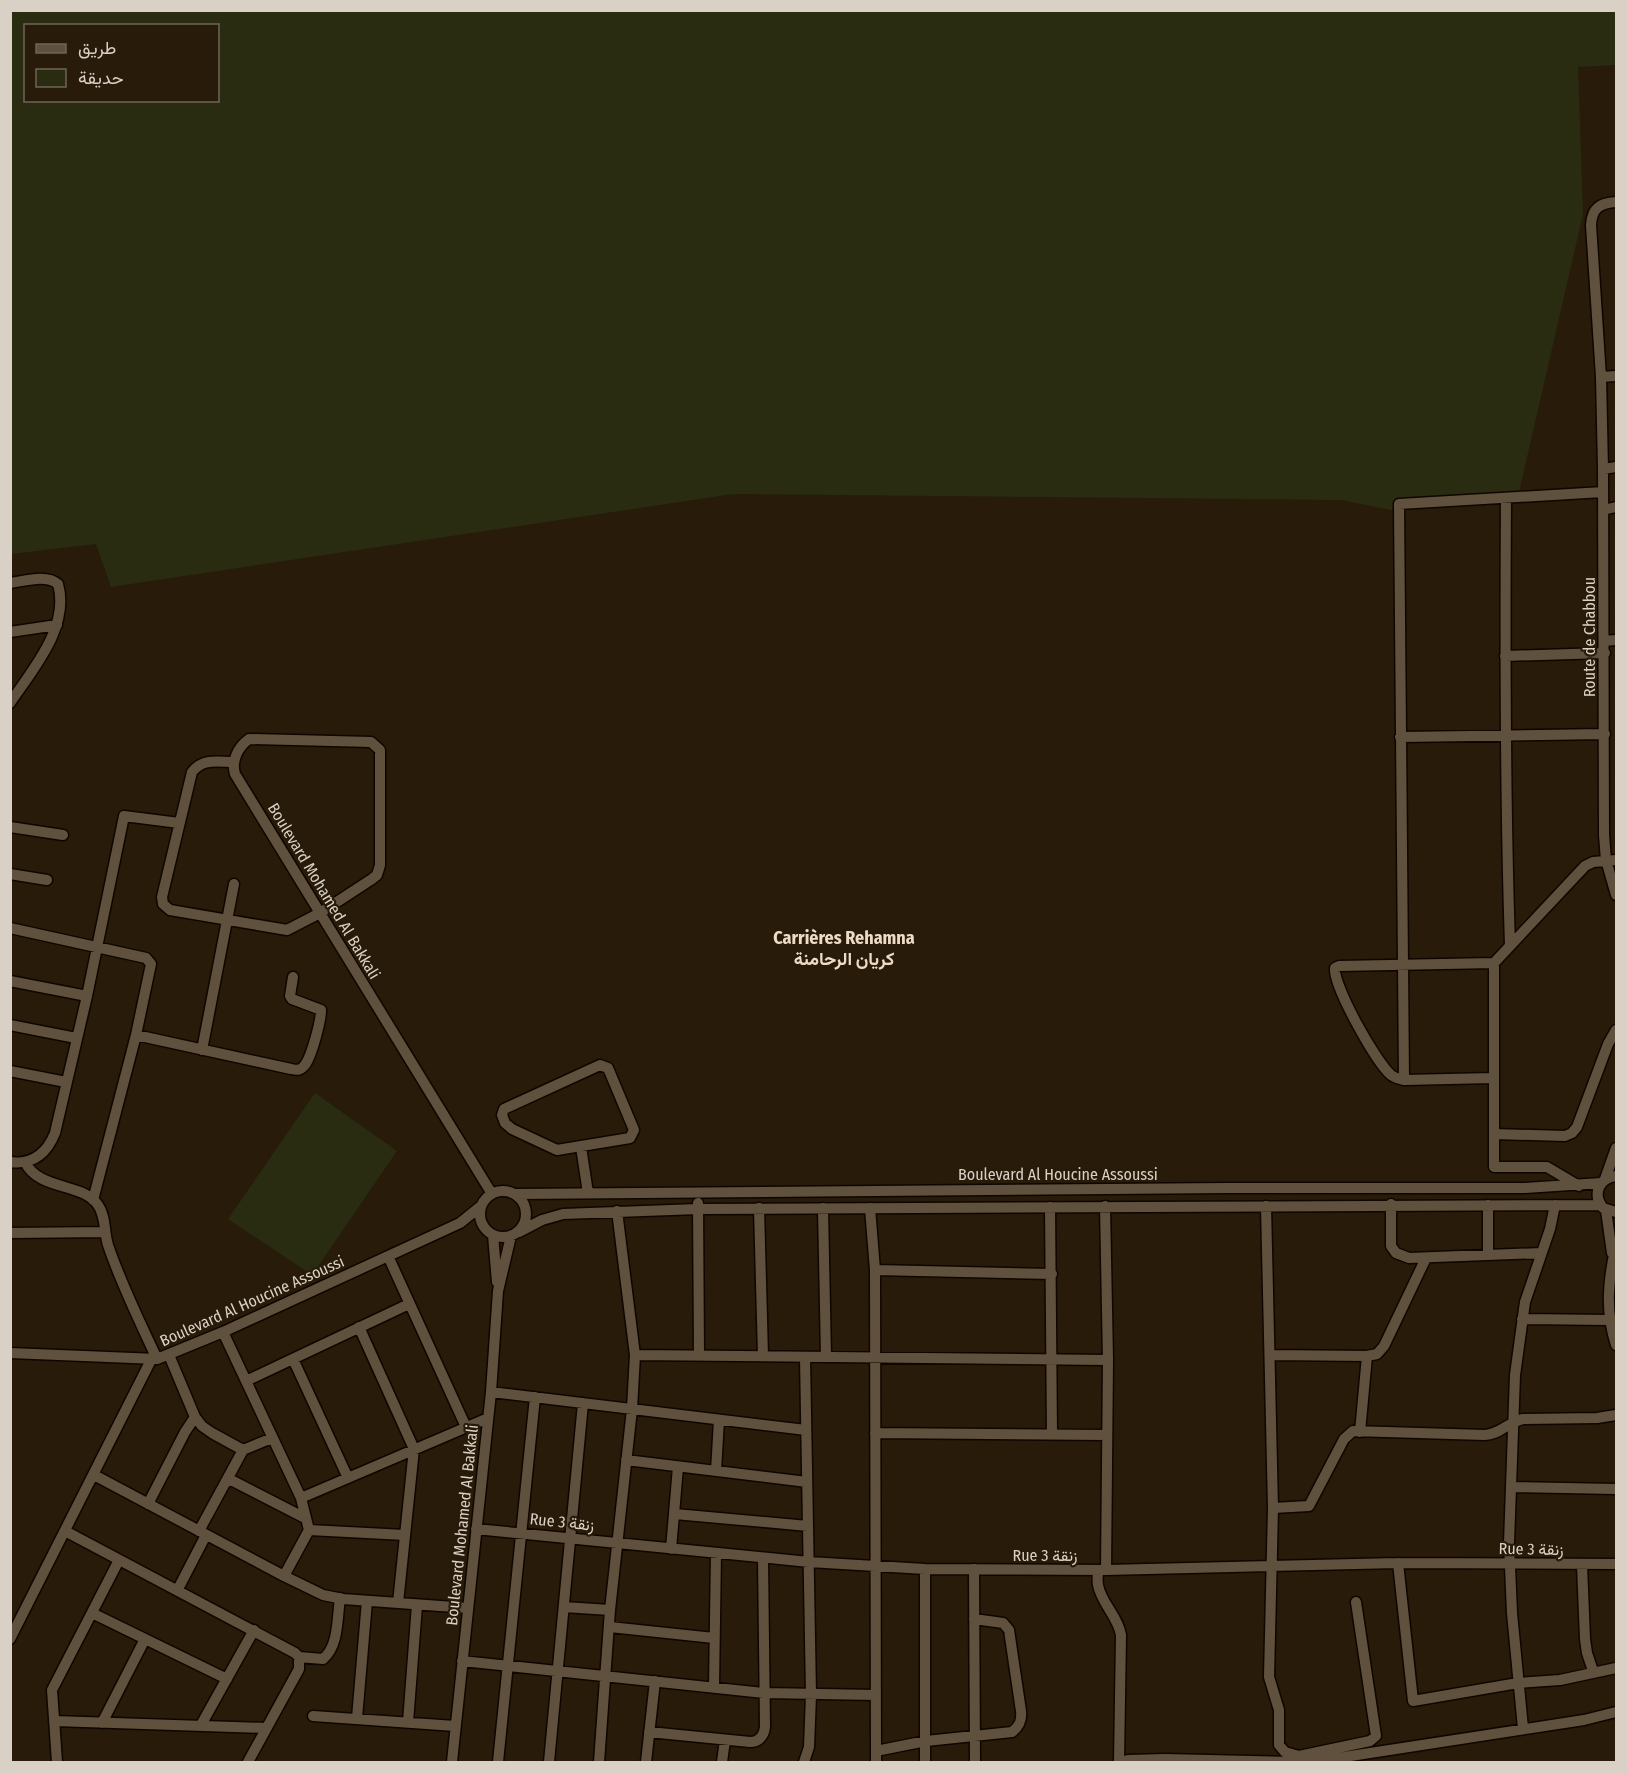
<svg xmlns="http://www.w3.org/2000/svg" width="1627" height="1773" font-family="'Fira Sans Condensed',Vazirmatn,sans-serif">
	<rect width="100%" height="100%" fill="#281b09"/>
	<!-- green -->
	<path fill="#292c11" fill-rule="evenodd" d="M1616,10V65L1578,67L1583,214L1517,501L1391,510L1342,500L733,494L111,587L96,544L11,554L10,11ZM26,26H218V100H26Z
		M315,1093L397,1151L312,1275L228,1219Z"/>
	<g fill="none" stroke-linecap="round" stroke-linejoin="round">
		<defs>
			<path id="minor" d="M1616,202C1600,203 1592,208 1591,225L1601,377L1603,469L1604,835L1606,860L1616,895
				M1601,377L1616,376
				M1603,469L1616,467
				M1506,499C1505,648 1505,797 1510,945
				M1603,510L1616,507
				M10,583C25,581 46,574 58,584C70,627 33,669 10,703
				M10,632L57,625
				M1604,641L1616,640
				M1505,656L1605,653
				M1400,737L1605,734
				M234,762C217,762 203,758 192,772L162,897L163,904L170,910L287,930L320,913L372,879L377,875L380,865V750L371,742L249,739C238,747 231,761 235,774L492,1194
				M10,827L63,835
				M10,874L47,880
				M10,928L146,958L151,964L136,1035L93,1200
				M10,981L87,996
				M10,1025L76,1038
				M136,1035L291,1069C296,1070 300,1071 304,1066C311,1059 321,1021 321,1010L292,999L290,996L293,977
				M202,1050L234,884
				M600,1065L608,1068L634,1130L630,1138L557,1150L512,1129L505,1123L502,1115L504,1109Z
				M10,1071L66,1082
				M1493,1078L1404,1080C1399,1079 1395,1078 1391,1075C1376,1062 1333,986 1335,968L1339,966L1494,963
				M1404,1080L1399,504L1603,492
				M1494,1134L1565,1136L1572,1133L1577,1127L1608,1044L1616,1030
				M581,1147L588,1193
				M10,1162C33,1165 47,1153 55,1133L87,996L124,816L179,823
				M25,1162C39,1191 82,1182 98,1205C106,1216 104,1233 108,1245C121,1284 140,1322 157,1359
				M1616,1176C1599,1178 1592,1194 1603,1208L1616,1212
				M1605,1179L1616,1148
				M1579,1186L1547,1167H1494V963L1585,866L1593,862L1616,860
				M480 1214a23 23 0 1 1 46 0a23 23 0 1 1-46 0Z
				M515,1194L1228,1188H1525L1601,1183
				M698,1203L699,1355
				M1391,1204V1246L1396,1253L1409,1258L1541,1253
				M1105,1206L1108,1360L1106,1570
				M1266,1206L1273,1508L1269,1677L1279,1710V1745L1285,1752L1299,1756L1370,1741L1376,1736L1356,1602
				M1050,1207L1052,1435
				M759,1208L763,1356
				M823,1208L826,1357
				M870,1208L875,1270L876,1762
				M1606,1210L1612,1253
				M519,1232L542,1220L563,1214L698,1209L1601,1205
				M10,1233L105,1232
				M493,1235L497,1282
				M1616,1246C1608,1280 1605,1311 1616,1345
				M1488,1254V1205
				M388,1256L466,1427
				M875,1270L1052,1274
				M1522,1319L1609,1320
				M359,1327L414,1449L398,1603
				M223,1332L301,1498L309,1530L284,1576
				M10,1353L157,1359L223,1332L460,1223L481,1206
				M169,1355L195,1417L202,1426L212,1433L243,1450L272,1438
				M635,1355L1108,1360
				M1270,1355L1367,1356L1377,1354L1384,1346L1426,1258
				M293,1359L348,1478
				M246,1381L409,1304
				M491,1392L806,1430
				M1360,1432L1367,1356
				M875,1433L1107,1435
				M626,1460L807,1482
				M716,1471L719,1420
				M94,1475L284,1576L323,1595L343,1599L468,1608
				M229,1479L305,1518
				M1511,1487L1616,1489
				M301,1498L488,1418
				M148,1504L185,1432L195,1417
				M1273,1508L1309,1506L1344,1439L1353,1431L1485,1435C1501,1434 1508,1422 1523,1419L1597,1418L1616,1415
				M675,1514L808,1526
				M476,1529L809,1562L925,1569L1106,1570L1398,1563L1616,1564
				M309,1530L405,1535
				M65,1531L295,1653L299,1657V1669L248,1762
				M199,1531L243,1450
				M671,1549L678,1467
				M1398,1563L1413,1701L1518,1683L1560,1680L1616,1668
				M1582,1565L1585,1639L1587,1653L1593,1671
				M974,1569L975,1762
				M1098,1570C1098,1574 1097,1580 1098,1585C1101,1603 1118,1616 1121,1635L1119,1762
				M178,1589L206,1535
				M564,1607L610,1610
				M92,1613L227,1679
				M610,1627L714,1638
				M10,1639L151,1360
				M299,1657L323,1659C339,1646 337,1618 340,1598
				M462,1661L764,1693L876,1695
				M714,1687L716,1553
				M313,1716L455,1726
				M357,1718L367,1601
				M54,1721L266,1728
				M408,1722L417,1605
				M102,1723L145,1639
				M201,1725L254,1630
				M1523,1728L1512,1613L1509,1543L1515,1375L1525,1302L1550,1229L1555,1205
				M649,1732L750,1742C759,1742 764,1736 765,1727L763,1558
				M876,1751L926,1741L1012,1732C1020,1726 1022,1720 1021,1711L1009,1630L1003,1623L974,1619
				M57,1762L52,1690L119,1560
				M452,1762L491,1392L498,1291L511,1236
				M498,1762L535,1397
				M549,1762L583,1403
				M599,1762L610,1610L632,1409L635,1355L617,1211
				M646,1762L655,1681
				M722,1762L725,1740
				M804,1762L809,1747L811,1695L805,1357
				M925,1762V1569
				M1120,1762L1129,1760L1165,1759L1294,1762L1344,1757L1584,1720L1616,1712"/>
		</defs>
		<!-- minor casing -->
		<use href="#minor" stroke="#100600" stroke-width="13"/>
		<!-- minor -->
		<use href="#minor" stroke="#60513e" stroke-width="10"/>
	</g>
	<g text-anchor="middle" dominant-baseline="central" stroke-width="4.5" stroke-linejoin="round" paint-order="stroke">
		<!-- street labels -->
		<g font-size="16" fill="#dad1c6" stroke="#281b09">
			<text transform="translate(1589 637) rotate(-90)">Route de Chabbou</text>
			<text transform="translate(324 891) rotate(59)">Boulevard Mohamed Al Bakkali</text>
			<text x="1058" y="1174">Boulevard Al Houcine Assoussi</text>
			<text transform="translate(252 1301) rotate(-24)">Boulevard Al Houcine Assoussi</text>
			<text transform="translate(562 1522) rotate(6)">Rue 3 زنقة</text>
			<text transform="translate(462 1525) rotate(-84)">Boulevard Mohamed Al Bakkali</text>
			<text transform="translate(1531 1549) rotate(1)">Rue 3 زنقة</text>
			<text x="1045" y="1555">Rue 3 زنقة</text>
		</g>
		<!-- neighbourhood labels -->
		<g font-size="18" font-weight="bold" fill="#eddbc5" stroke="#281b09">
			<text x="844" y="938">Carrières Rehamna<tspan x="844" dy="21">كريان الرحامنة</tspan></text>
		</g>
	</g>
	<!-- border -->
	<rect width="1627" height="1773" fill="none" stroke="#dad1c6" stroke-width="24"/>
	<!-- legend -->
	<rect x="24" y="24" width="195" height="78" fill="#281b09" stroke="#6f6455" stroke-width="1.5"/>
	<rect x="36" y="44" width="30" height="9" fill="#60513e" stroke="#6f6455" stroke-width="1.5"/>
	<text x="78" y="54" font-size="18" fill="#dad1c6">طريق</text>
	<rect x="36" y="69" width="30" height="18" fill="#292c11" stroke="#6f6455" stroke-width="1.5"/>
	<text x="78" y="84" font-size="18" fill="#dad1c6">حديقة</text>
</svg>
